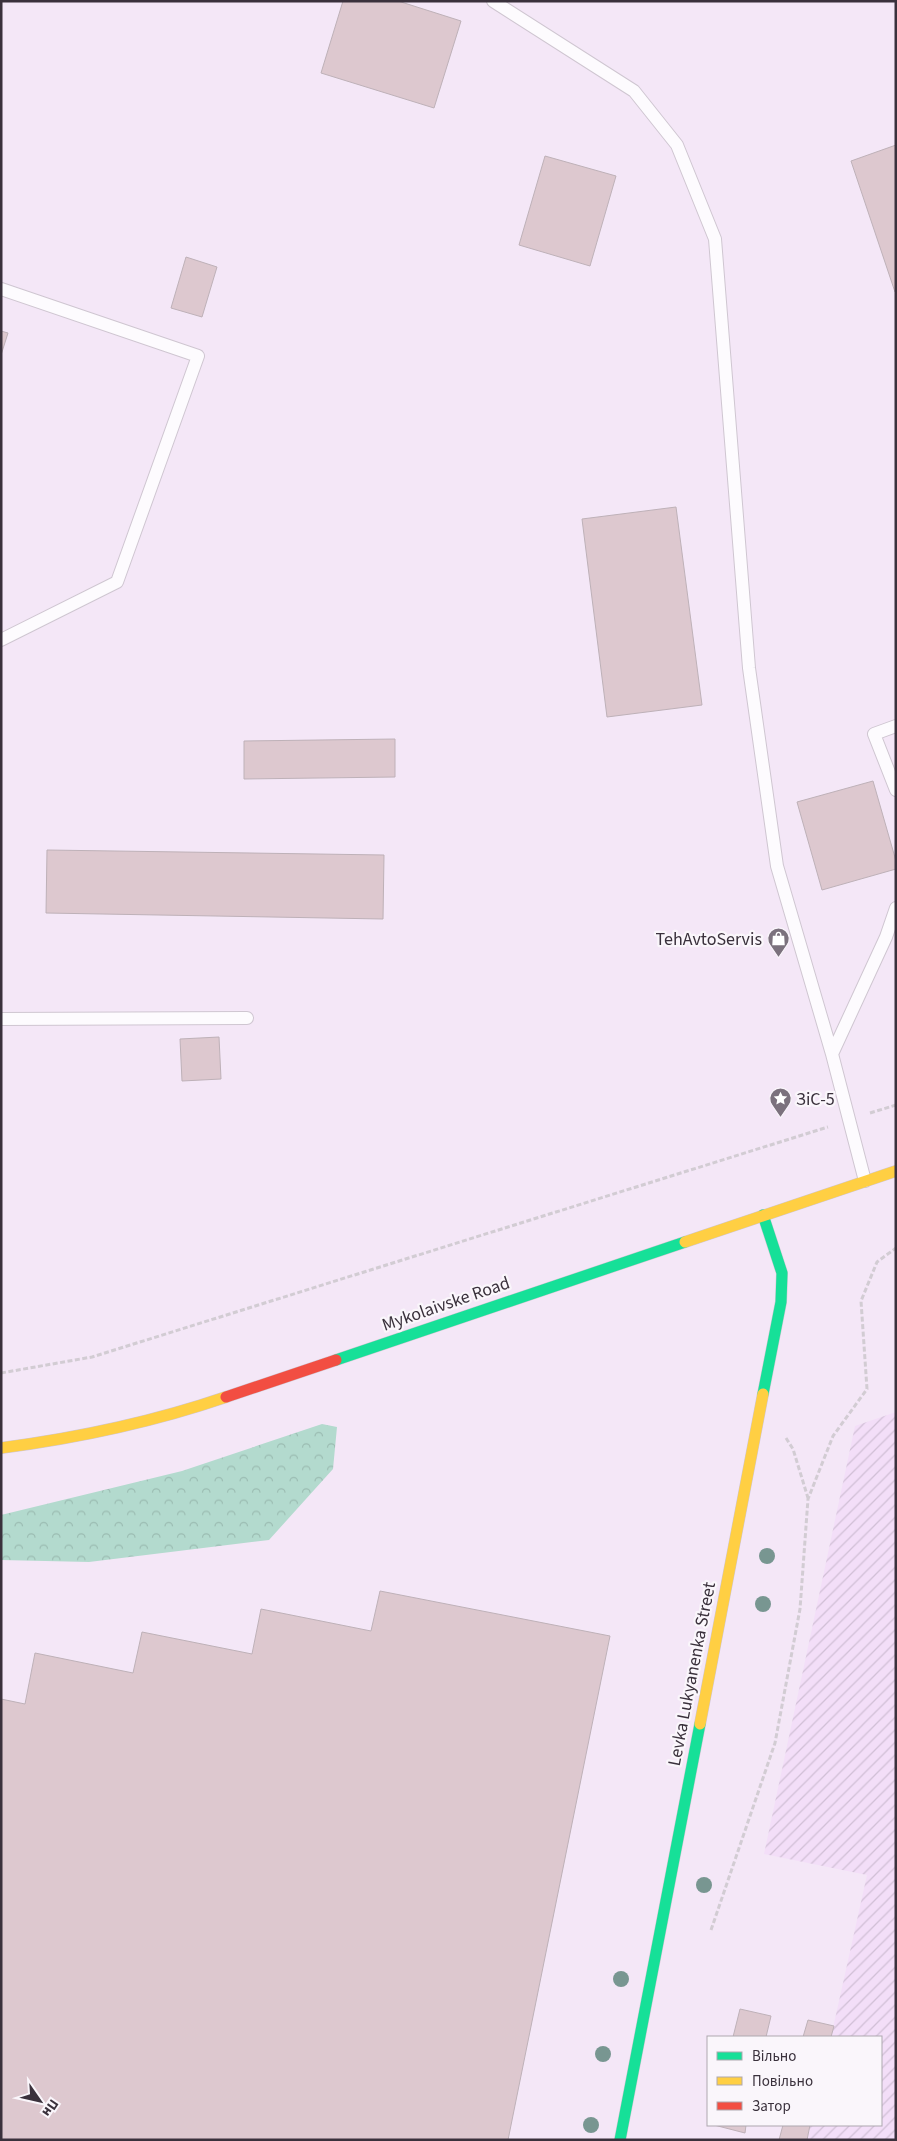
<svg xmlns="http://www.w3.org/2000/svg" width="897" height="2141" font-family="'Source Sans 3',sans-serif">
	<defs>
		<pattern id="industrial-furrows" width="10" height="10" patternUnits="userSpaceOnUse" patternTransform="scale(1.25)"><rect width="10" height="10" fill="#f3def8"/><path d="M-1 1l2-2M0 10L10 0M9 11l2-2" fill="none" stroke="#d1bfd6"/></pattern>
		<pattern id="forest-crowns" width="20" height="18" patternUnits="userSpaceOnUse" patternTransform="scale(1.25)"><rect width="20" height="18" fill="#b3dace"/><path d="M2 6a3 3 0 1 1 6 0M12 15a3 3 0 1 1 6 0" fill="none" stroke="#9bbcb2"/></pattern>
	</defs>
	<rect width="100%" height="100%" fill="#f4e7f7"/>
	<!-- industrial -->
	<path fill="url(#industrial-furrows)" d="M896,1412V2140H807L810,2125H881V2037H831L867,1875L764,1854L855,1426Z"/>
	<!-- forest -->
	<path fill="url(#forest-crowns)" d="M322,1424L337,1427L333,1469L269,1540L89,1562L1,1560V1515L182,1471Z"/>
	<!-- building -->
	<path fill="#ddc8cf" stroke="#beb1b8" d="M343,1H398L461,21L434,108L321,73Z
		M896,145V292H895L851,161Z
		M545,156L616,176L590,266L519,245Z
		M186,257L217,267L202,317L171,308Z
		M1,331L8,333L1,355Z
		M676,507L702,705L607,717L582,519Z
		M395,739V777L244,779V741Z
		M873,781L896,861V869L822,890L797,802Z
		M47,850L384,855L383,919L46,913Z
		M219,1037L221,1079L182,1081L180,1039Z
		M380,1591L610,1636L508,2140H1V1699L25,1704L35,1653L133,1673L142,1632L252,1654L261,1609L371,1631Z
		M740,2009L771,2016L766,2037H733Z
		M808,2020L834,2026L831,2037H803Z
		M714,2125H746L745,2133Z
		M783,2125H810L807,2140H779Z"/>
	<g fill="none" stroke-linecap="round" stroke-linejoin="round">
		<defs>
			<path id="lane" d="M493,1L634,91L677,145L715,239L749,668L777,866L832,1054
				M1,289L198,356L117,582L1,640
				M896,726L874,734L896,790
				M1,1019L247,1018
				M865,1181L832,1054L886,937L896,908"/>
			<path id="fast" d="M763,1215L782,1273L781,1302L763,1394
				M336,1360L685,1242
				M620,2140L700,1724"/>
			<path id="slow" d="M685,1242L896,1171
				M1,1448C77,1438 153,1422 226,1397
				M700,1724L763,1394"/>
			<path id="jam" d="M226,1397L336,1360"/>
		</defs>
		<!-- lane casing -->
		<use href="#lane" stroke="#cfc6d1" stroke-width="14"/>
		<!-- fast casing -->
		<use href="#fast" stroke="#cfc6d1" stroke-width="12"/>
		<!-- slow casing -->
		<use href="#slow" stroke="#cfc6d1" stroke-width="12"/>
		<!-- jam casing -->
		<use href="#jam" stroke="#cfc6d1" stroke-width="12"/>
		<!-- path -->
		<path stroke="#d2ccd3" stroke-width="3" stroke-dasharray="5 2.5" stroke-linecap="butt" d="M870,1113L896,1105
			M1,1373L92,1357L828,1127
			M786,1438L793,1449L808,1498
			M711,1930L775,1743L800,1609L808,1499L833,1436L867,1389L861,1301L877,1262L896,1248"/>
		<!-- lane -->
		<use href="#lane" stroke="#fdfbfe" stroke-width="12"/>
		<!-- fast -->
		<use href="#fast" stroke="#16e098" stroke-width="11"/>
		<!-- slow -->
		<use href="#slow" stroke="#ffcf43" stroke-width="11"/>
		<!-- jam -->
		<use href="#jam" stroke="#f24e42" stroke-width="11"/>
	</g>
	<!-- trees -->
	<g fill="#789691">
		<circle cx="767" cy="1556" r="8"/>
		<circle cx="763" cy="1604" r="8"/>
		<circle cx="704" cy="1885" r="8"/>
		<circle cx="621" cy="1979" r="8"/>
		<circle cx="603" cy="2054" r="8"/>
		<circle cx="591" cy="2125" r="8"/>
	</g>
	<!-- icons -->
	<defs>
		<symbol id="shop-pin" viewBox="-11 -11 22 30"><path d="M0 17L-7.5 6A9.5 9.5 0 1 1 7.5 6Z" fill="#7b717d" stroke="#faf6fb"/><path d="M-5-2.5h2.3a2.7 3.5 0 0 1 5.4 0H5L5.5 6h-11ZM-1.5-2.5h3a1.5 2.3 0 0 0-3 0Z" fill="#fff"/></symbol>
		<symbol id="sight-pin" viewBox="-11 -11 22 30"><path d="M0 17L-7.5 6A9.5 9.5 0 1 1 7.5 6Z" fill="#7b717d" stroke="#faf6fb"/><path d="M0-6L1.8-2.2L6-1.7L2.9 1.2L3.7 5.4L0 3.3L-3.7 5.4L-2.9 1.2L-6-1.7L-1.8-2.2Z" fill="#fff"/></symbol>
	</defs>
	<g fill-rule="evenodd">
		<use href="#shop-pin" x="766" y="926" width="25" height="34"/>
		<use href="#sight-pin" x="768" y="1086" width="25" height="34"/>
	</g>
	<g text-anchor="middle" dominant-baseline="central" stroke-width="4.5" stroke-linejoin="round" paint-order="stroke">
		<!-- poi labels -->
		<g font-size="18" fill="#3a313c" stroke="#faf6fb" text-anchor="end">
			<text x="762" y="939">TehAvtoServis</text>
			<text x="796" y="1099" text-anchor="start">ЗіС-5</text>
		</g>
		<!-- street labels -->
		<g font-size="18" fill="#3a313c" stroke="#faf6fb">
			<text transform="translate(446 1304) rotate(-19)">Mykolaivske Road</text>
			<text transform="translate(692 1674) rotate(-79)">Levka Lukyanenka Street</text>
		</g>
	</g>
	<!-- border -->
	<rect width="897" height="2141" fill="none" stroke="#3a313c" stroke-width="5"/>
	<!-- legend -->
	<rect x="707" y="2036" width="175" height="90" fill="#faf6fb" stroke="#ada7af"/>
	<rect x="717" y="2052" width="25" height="8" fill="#16e098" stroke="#ada7af"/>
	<text x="752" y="2061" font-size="15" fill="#3a313c">Вільно</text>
	<rect x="717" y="2077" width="25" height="8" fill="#ffcf43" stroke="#ada7af"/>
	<text x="752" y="2086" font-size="15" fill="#3a313c">Повільно</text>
	<rect x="717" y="2102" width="25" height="8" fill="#f24e42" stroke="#ada7af"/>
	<text x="752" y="2111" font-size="15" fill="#3a313c">Затор</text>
	<!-- north arrow -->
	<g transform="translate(40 2101) rotate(124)" stroke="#faf6fb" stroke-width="4" paint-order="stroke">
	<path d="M0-4L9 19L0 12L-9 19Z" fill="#3a313c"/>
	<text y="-8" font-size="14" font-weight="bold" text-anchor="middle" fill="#3a313c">Пн</text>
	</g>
</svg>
